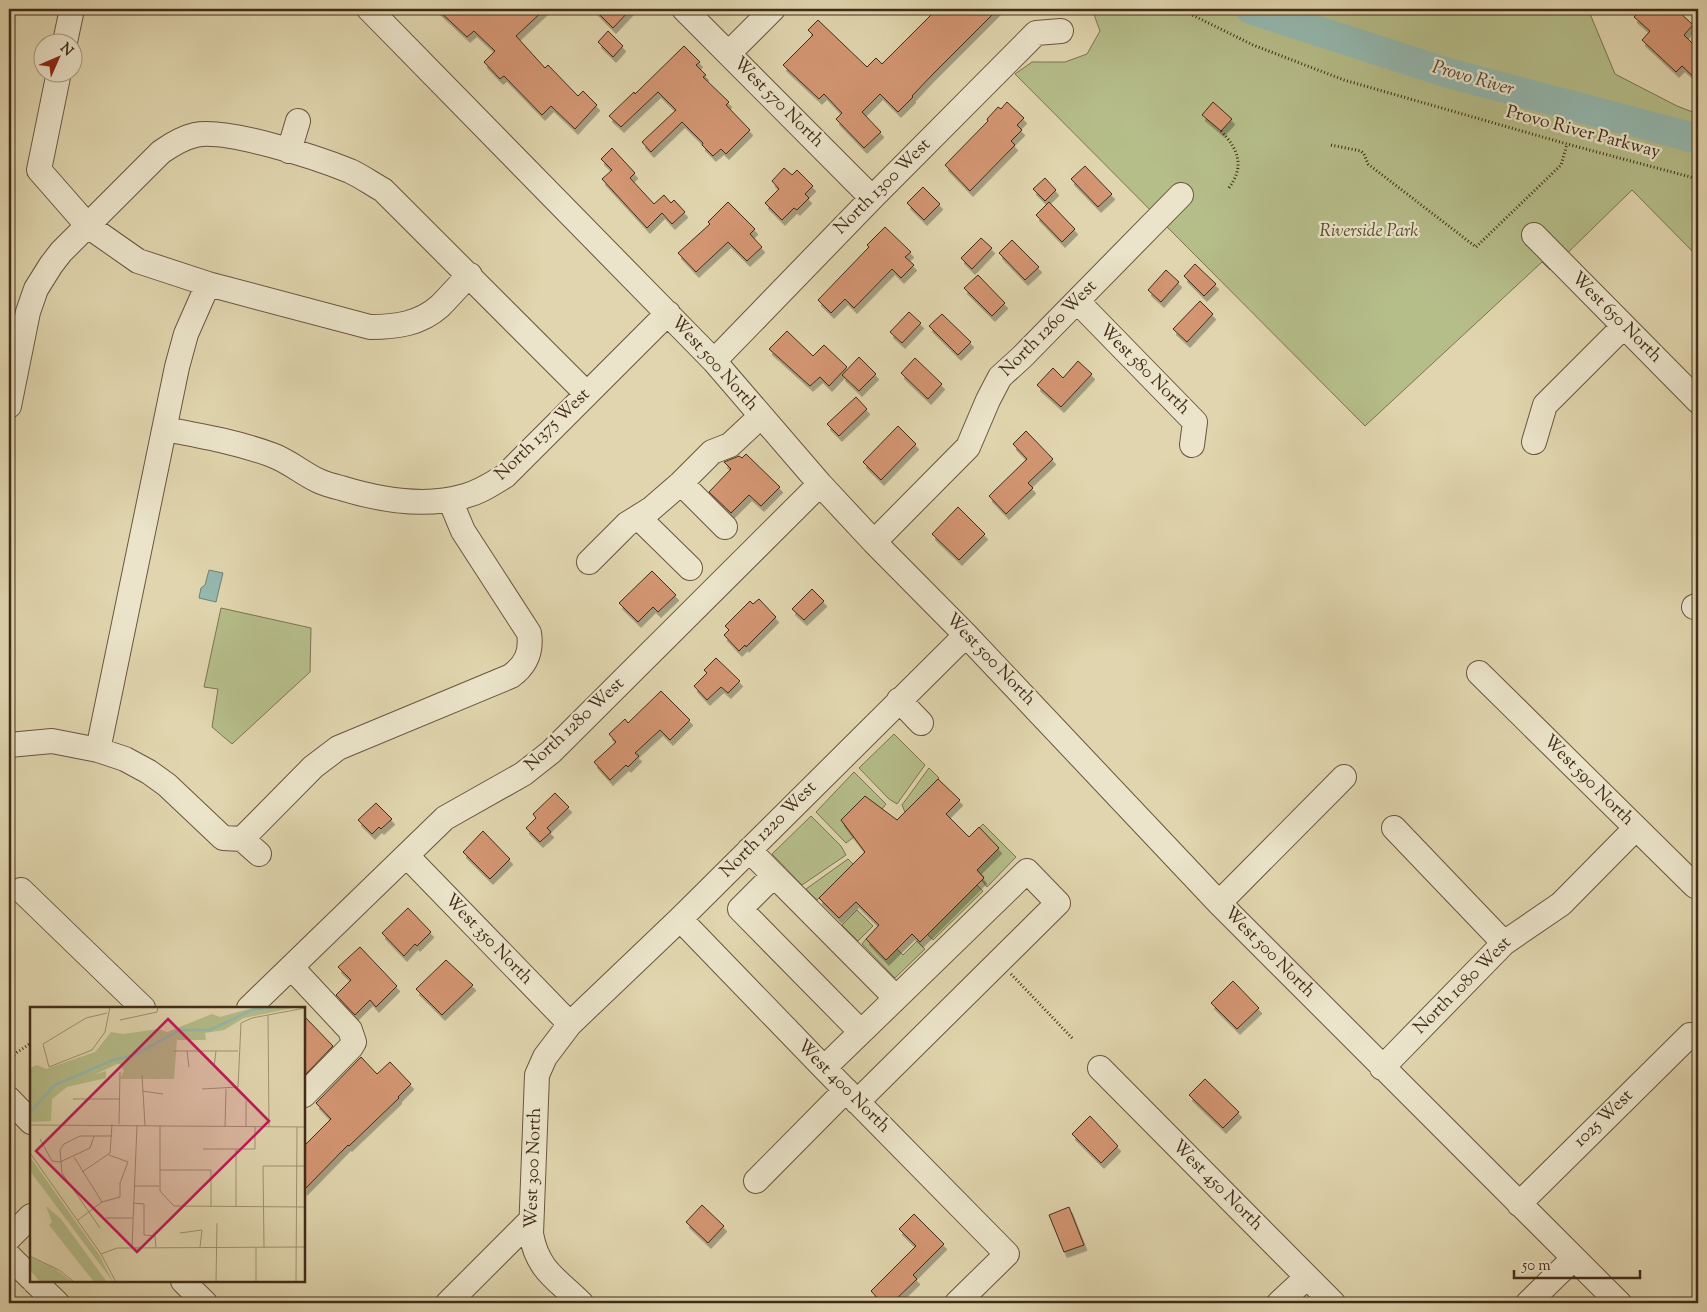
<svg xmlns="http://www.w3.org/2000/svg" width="1707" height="1312" font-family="'Sorts Mill Goudy',serif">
	<defs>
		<filter id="shadow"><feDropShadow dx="3" dy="5.5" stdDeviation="0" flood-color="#0004"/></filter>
	</defs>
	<rect width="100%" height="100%" fill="#e0d5ae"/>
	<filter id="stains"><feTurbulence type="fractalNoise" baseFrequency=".004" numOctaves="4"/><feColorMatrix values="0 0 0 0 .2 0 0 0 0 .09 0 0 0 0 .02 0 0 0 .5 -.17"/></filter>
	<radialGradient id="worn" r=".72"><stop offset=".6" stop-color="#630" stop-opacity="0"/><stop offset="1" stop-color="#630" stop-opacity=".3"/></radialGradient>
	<!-- green -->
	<path fill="#b5bd89" stroke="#7b7450" d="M1092,9H1588L1615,74L1677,106L1698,114V257L1632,190L1550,270L1542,262L1365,426L1015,74L1032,62H1065L1087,54L1100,31Z
		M221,608L311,628L310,672L232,744L212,727L218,689L204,687Z
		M894,734L925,765L897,804L889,799L859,768Z
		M929,768L939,778L905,812L902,805Z
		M854,772L886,804L882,809L865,797L841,820L854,837L846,843L816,812Z
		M811,816L841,846L846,855L802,885L772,854Z
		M983,824L1016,857L987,887L982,880L984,877L977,870L999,848L979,828Z
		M848,859L853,864L817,900L806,889Z
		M977,885L983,891L933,940L927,934Z
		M857,910L873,926L858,941L842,925Z
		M866,939L886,959L897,949L903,955L917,941L925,949L895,978L862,944Z"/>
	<!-- water -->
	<path fill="#94b8af" stroke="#738073" d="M209,570L223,573L216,602L199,598L201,588L205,585Z"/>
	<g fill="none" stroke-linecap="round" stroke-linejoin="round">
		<!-- river -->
		<path stroke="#94b8af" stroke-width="30" d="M1250,9L1448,73L1698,139"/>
	</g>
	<!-- building -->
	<path fill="#d39572" stroke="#412c18" filter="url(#shadow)" d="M437,9H545L516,36L545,68L548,65L578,96L583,91L597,105L575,129L551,106L542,115L504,76L500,79L484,62L495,51L474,31L467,37Z
		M594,9H631L613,28Z
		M944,9H998L933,74L912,96L913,97L898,112L880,94L862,112L881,132L864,148L836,119L842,113L824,94L819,99L783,65L813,35L808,30L818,20L867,67L876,58L882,64L934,12L938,15Z
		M1642,9H1676L1693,25L1684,35L1698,49V81L1682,66L1676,72L1642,40L1650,31L1634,17Z
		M608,31L623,46L613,57L598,42Z
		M684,46L700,62L696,65L706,75L703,77L729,102L726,105L750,130L726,154L721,149L713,156L702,145L703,143L682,122L651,152L642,142L676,110L658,92L621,127L609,116L634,92L635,94Z
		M1007,102L1024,118L1017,125L1022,130L1011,141L1015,145L970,191L945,165L988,121L987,119L998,107L1001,109Z
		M1213,102L1232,119L1221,131L1202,115Z
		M612,148L635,173L630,178L654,204L664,195L671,203L674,200L685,212L672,224L662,213L647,228L602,179L612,170L601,159Z
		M1085,166L1112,194L1098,207L1071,179Z
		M784,168L792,175L797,170L813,186L805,194L809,198L797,210L794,208L782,220L765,203L779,189L772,181Z
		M1045,178L1056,190L1045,201L1033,189Z
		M923,187L940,204L924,220L907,203Z
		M728,202L755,229L750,234L762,247L747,261L728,242L696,272L678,253L710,224L708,222Z
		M1049,202L1075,229L1062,242L1036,215Z
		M885,227L911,252L905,257L914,265L901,278L892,269L854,308L845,299L831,313L818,300L869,247L867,245Z
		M981,238L992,248L972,269L961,258Z
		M1012,240L1039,267L1025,280L999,253Z
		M1195,264L1216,284L1204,296L1184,276Z
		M1166,270L1179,282L1161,302L1148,290Z
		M978,275L1005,303L992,316L964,288Z
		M1200,301L1213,314L1187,342L1173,329Z
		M909,312L921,323L902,343L890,332Z
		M942,314L971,342L958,355L929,326Z
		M787,331L813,356L824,345L847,367L829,386L820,377L810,386L769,349Z
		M859,357L876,374L859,391L842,375Z
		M915,358L942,384L928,399L901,373Z
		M1078,361L1092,374L1061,407L1037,385L1053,368L1063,378Z
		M856,397L867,409L839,436L827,424Z
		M898,426L916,444L881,480L863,462Z
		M1026,431L1053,459L1028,483L1033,488L1006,514L989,496L1027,459L1013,444Z
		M746,454L780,487L761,506L749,495L731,513L709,492L731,469L724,462L739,456L742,458Z
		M958,507L985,534L959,560L932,534Z
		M652,571L676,595L658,612L653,607L638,622L619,603Z
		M812,589L824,601L804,620L792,609Z
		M759,599L776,617L746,647L745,645L739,651L724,635L729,630L725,626L750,601L753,604Z
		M716,658L740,681L728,693L721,687L707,700L694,686L707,673L704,670Z
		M661,691L690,720L670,740L660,730L635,753L639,756L628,767L626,765L610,780L594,762L616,742L609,734L625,719L628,723Z
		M938,779L960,800L946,814L969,837L979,827L999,848L977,870L984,878L920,942L912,934L886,960L866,939L879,925L856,902L839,918L819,898L865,852L841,820L865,796L897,820Z
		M555,793L569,807L547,828L551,832L540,842L526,828L536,818L533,814Z
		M376,803L392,819L381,829L379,827L372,834L358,820Z
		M483,831L510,859L490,879L463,852Z
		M408,908L431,932L417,946L415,944L404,956L382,933Z
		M360,947L397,986L376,1007L370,1000L355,1015L336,995L351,980L338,967Z
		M446,960L473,985L442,1015L416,989Z
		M1233,981L1259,1008L1237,1029L1211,1003Z
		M304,1016L333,1046L304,1076Z
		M361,1057L377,1074L390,1062L411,1084L398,1097L399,1098L349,1146L348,1145L304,1190V1146L331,1119L316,1103Z
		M1205,1079L1239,1112L1223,1128L1189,1095Z
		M1090,1116L1118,1146L1101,1163L1072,1134Z
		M702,1205L724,1226L708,1243L686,1222Z
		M1069,1207L1084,1245L1064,1252L1049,1215Z
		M914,1214L944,1244L913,1275L917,1279L892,1303H882L871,1291L916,1246L899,1229Z"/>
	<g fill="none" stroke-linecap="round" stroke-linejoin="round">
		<defs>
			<path id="minor" d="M369,9L714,361L820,484L874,542L966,635L1219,903L1619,1303
				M684,9L872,198
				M65,42L72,9
				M729,53L773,9
				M59,72L39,170L88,226L138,261L208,284L370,327C396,327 420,324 440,306C450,296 459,285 470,275
				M289,151L298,121
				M1534,235L1698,401
				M1077,301L1195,422L1192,445
				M714,361L872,198L1036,33L1061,31
				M9,406L28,312L36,289L51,265L61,252L161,152C171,145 182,138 195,135C227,128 318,158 350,171C361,176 372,184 383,190L587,394
				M165,429C201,436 237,442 272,455C289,461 303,474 319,481C325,484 333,486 341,488C380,500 425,508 465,496C480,492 492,484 505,476L668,313
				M1534,442L1545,405L1624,326
				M681,483L725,527
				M638,517L690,568
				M874,542L968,447L988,400L1000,377L1022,357L1181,195
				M589,562L627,524L651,509L681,483L712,452L730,445L761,416
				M1694,607L1698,605
				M1479,673L1695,886L1698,887
				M899,700L921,723
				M9,745L52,741L98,750L125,759L149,772L167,785L223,838L242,839L313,767L338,748L511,676C526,665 532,652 529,633L463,531L450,500
				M98,750L177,367L186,334L208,284
				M1394,828L1504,943
				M242,839L259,854
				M749,850L896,998
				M407,856L570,1024
				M774,875L740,909L861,1032
				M21,890L143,1008
				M1219,903L1344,777
				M680,919L824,1068L1007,1254L957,1303
				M292,968L350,1030L354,1042L351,1047L304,1095
				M249,1008L445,818L523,774L551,752L820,484
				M824,1068L1027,871L1058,903L857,1102
				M1100,1068L1333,1303
				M1382,1068L1504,943L1561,904L1635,829
				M9,1099L31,1122
				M756,1181L846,1090
				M1519,1204L1690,1035
				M9,1238L31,1216
				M9,1256L31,1278
				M34,1281L57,1303
				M183,1281L205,1303
				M448,1303L531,1220
				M581,1303C556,1278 538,1271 531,1234L537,1075L545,1057L570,1024L680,919L966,635
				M1279,1303L1307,1277
				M1528,1303L1574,1258"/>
		</defs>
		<!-- minor casing -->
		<use href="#minor" stroke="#69563e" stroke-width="26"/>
		<!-- path -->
		<path stroke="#412c18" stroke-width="3" stroke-dasharray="1 2.5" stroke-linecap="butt" d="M1180,9L1253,45L1344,80L1567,144L1698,179
			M1221,131C1239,150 1245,167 1228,189
			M1331,145L1361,151L1364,154L1368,164L1476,247L1561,165L1567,144
			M1011,974L1073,1039
			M9,1060L16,1053L31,1043"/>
		<!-- minor -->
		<use href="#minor" stroke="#ebe4ca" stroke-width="24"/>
	</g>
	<g text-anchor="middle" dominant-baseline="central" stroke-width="4.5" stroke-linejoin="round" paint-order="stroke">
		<!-- street labels -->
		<g font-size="18" fill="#412c18" stroke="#ebe4ca">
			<text transform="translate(778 103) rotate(45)">West 570 North</text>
			<text transform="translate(1583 133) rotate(15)">Provo River Parkway</text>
			<text transform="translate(883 187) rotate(-45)">North 1300 West</text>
			<text transform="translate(1616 318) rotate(45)">West 650 North</text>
			<text transform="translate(1049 329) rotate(-45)">North 1260 West</text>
			<text transform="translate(714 364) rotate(48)">West 500 North</text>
			<text transform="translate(1144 370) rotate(45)">West 580 North</text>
			<text transform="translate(543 435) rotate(-44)">North 1375 West</text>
			<text transform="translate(990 660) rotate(46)">West 500 North</text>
			<text transform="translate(575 725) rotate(-43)">North 1280 West</text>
			<text transform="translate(1588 781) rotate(45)">West 590 North</text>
			<text transform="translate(769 830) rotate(-45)">North 1220 West</text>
			<text transform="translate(488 940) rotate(46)">West 350 North</text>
			<text transform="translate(1269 953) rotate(45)">West 500 North</text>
			<text transform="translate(1463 986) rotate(-45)">North 1080 West</text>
			<text transform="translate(843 1087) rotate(45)">West 400 North</text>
			<text transform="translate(1604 1119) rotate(-44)">1025 West</text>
			<text transform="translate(534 1168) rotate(-88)">West 300 North</text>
			<text transform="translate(1217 1186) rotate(45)">West 450 North</text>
		</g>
		<!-- park labels -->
		<g font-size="18" font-style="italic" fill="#58492f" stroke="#ebe4ca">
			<text x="1369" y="232">Riverside Park</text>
		</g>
		<!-- water labels -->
		<g font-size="19" font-style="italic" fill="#524836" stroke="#ebe4ca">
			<text transform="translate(1473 79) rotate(16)">Provo River</text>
		</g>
	</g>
	<!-- overview -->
	<g transform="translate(30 1007)">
		<rect width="275" height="275" fill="#e0d5ae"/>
		<path d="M226,0H268L214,11L194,23L175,26L176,33H147L144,72H90L94,64L90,57H87L64,68L76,64V71L37,80L22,92L21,114L0,115V61L7,58L16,62L65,45L81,25L93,27L128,22L137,25L182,7L190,10ZM0,150L70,249L83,275L0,164ZM16,199L31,212L77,275H64L19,218L22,215ZM0,250L23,260L42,275H10L0,263Z" fill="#b5bd89"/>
		<path fill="none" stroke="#94b8af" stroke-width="2.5" d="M0,105L25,78L83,53L104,48L150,23H180L222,3L243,0"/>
		<path fill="none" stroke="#a09172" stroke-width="1" d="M77,6L56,11L13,37L19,60L62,43L75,25L80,0M238,8L239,120M90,13L127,5L128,0M143,44H208M157,44L159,60M184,60L186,44M112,68L115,119M172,82L208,80L211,16L222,11L275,1M112,84L133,87M43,92H89M89,117L90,65M0,118L275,120M130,119V184L144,199L275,200M195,120L196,82M216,120V94M10,132L22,154L30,155L60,141L64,129M173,142H225V120M206,142V200M0,146L71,247L86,275M44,150L72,195M130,163H181V200M52,165L80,146L82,117M104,179H129M103,196L114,197V228L125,229L126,240M76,211H103M48,213L72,195L90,190V176L98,155L79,148M70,221L32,166L30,143L34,137L50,129H82M150,226L172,223L170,240M102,240L107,118M234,240L233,159H275M71,247L87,241L275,240M0,249L29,263L44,275M186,275L187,216M226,275V240M266,275L267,120"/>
		<path fill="#c2185b" fill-opacity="0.15" stroke="#c2185b" stroke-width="2.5" d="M138,12L239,114L107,245L6,144Z"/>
		<rect width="275" height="275" fill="none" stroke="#412c18" stroke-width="2.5"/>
	</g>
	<!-- margin -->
	<rect width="1707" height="1312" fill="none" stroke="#e0d5ae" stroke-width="30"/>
	<rect x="10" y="10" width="1687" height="1292" fill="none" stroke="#412c18" stroke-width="2.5"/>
	<rect x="15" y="15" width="1677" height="1282" fill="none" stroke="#412c18"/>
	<!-- north arrow -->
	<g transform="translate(58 58) rotate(45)"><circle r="24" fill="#ebe4ca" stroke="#a79a83"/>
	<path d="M0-4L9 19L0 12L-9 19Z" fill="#8f2418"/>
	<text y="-8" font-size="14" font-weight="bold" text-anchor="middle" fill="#412c18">N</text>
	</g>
	<!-- scale -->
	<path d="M1514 1270v8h126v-8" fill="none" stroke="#412c18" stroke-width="2.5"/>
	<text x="1522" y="1270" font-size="15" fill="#412c18" stroke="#ebe4ca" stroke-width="4" paint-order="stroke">50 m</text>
	<rect width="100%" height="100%" filter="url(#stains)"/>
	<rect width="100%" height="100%" fill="url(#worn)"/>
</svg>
